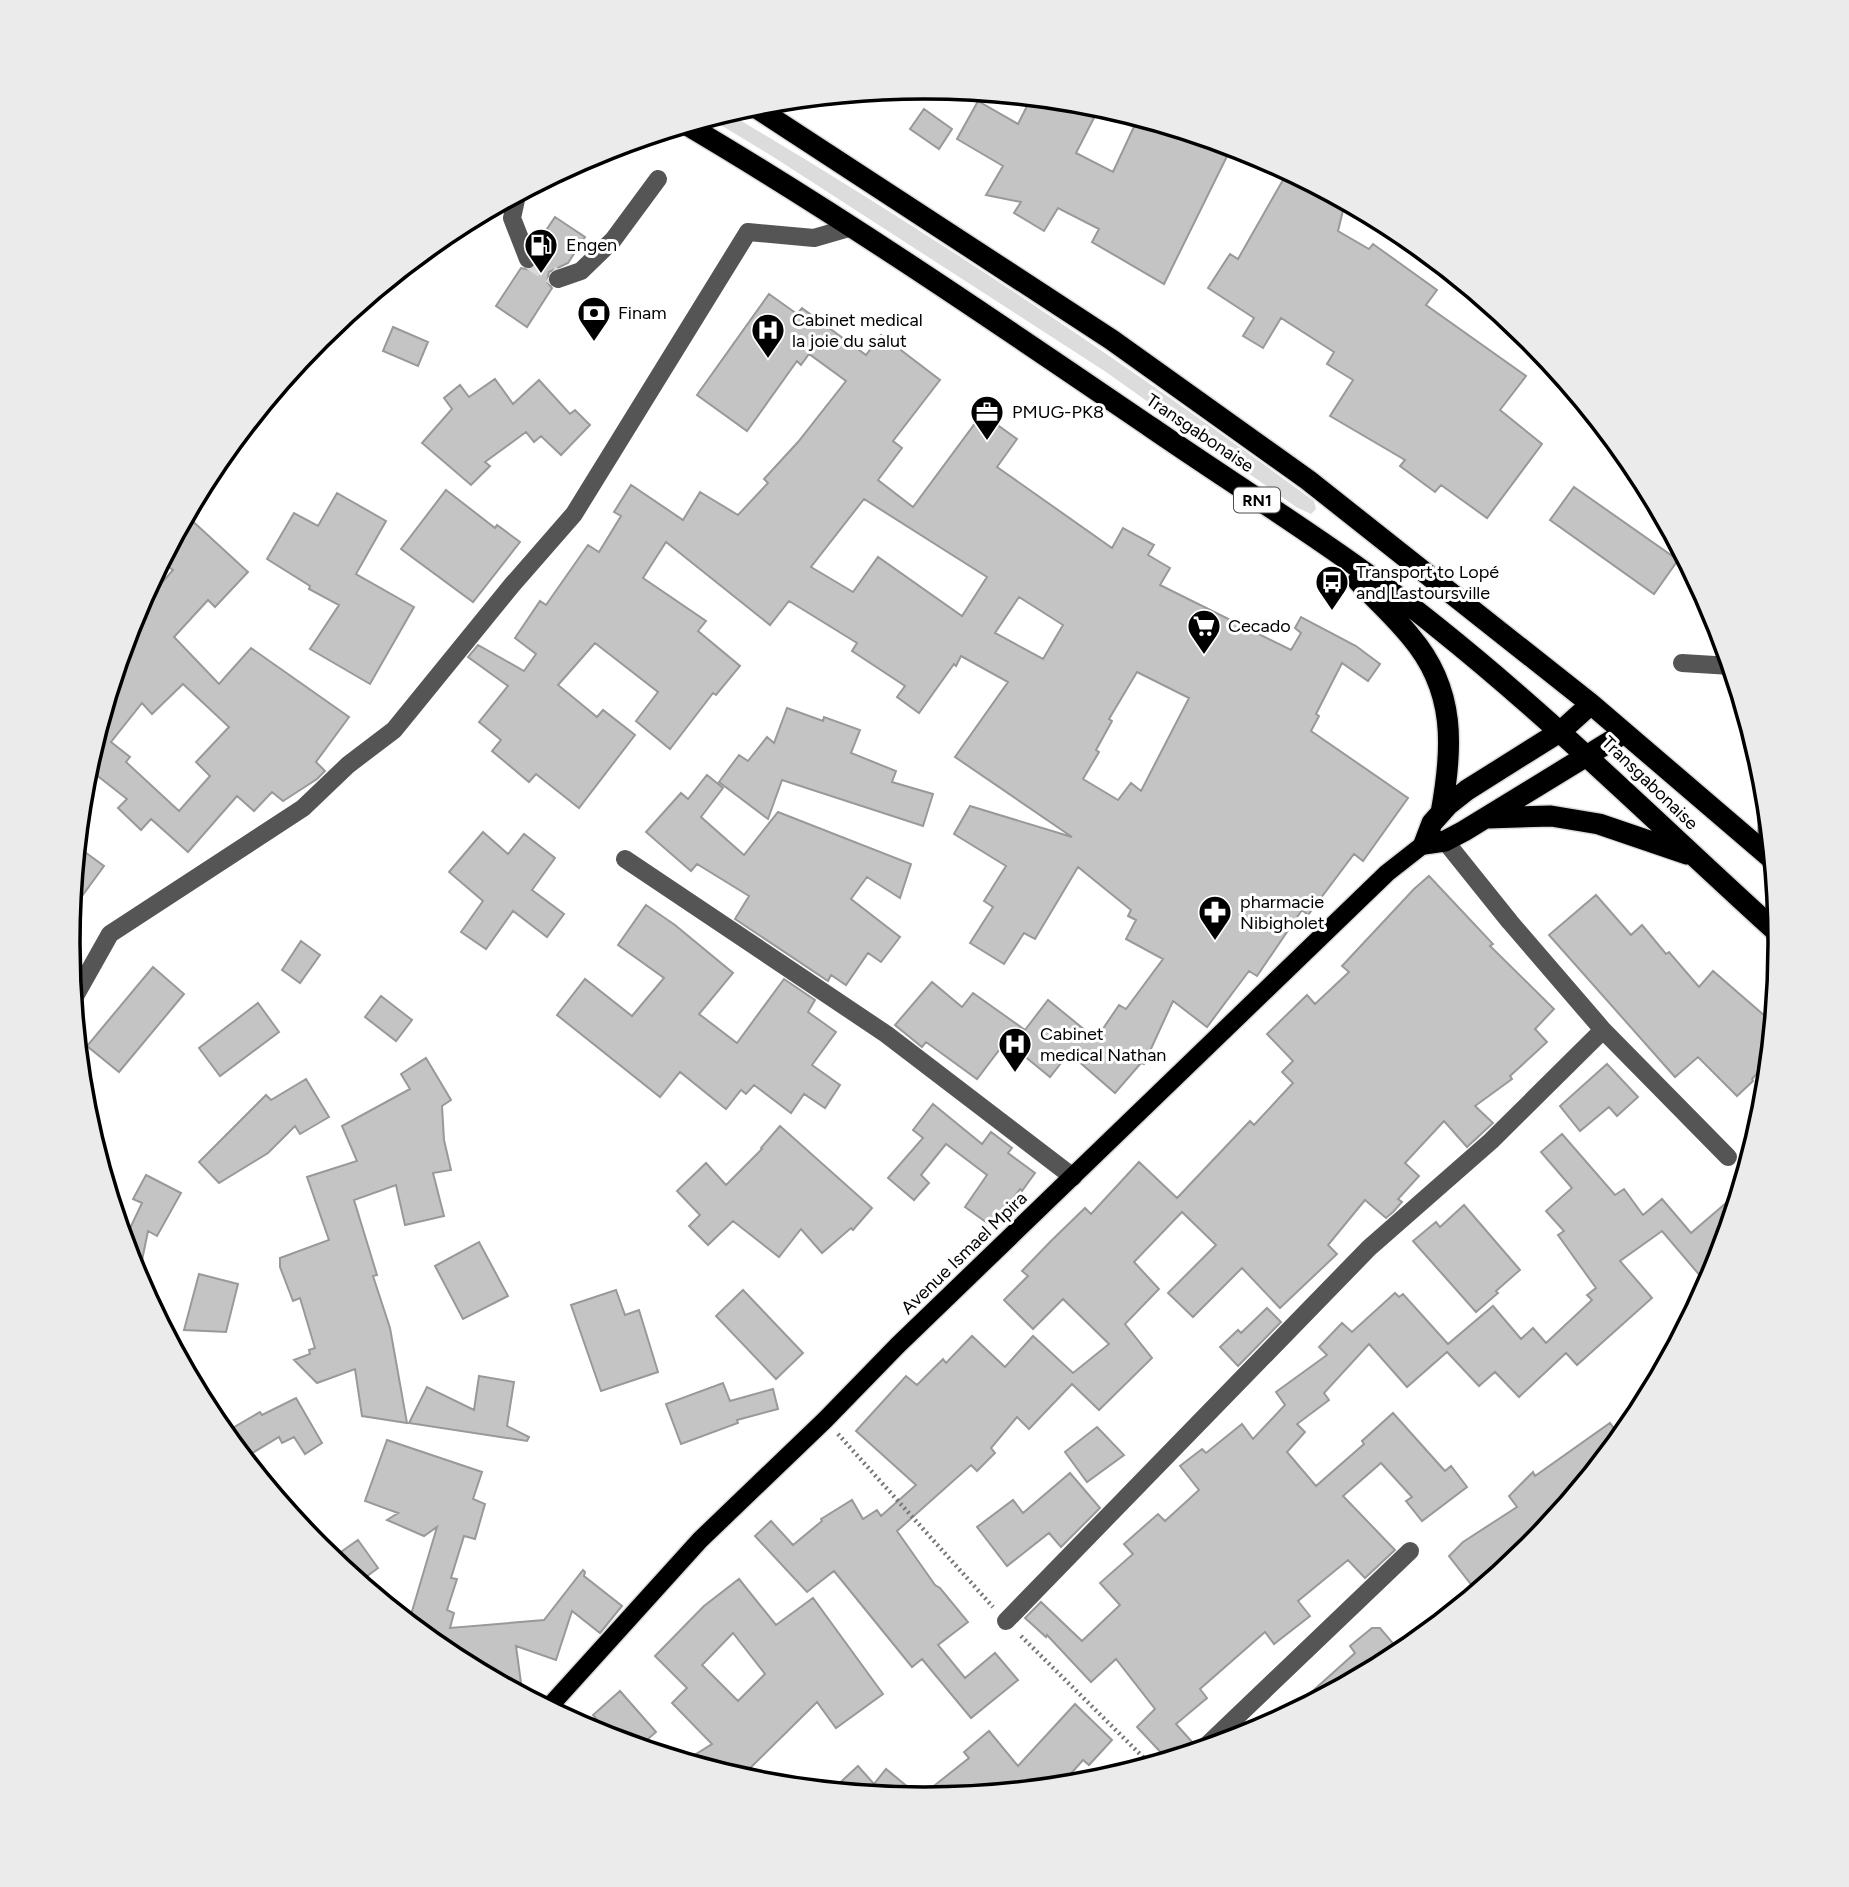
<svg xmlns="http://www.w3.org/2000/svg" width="1849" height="1887" font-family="Figtree,sans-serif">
	<rect width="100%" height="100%" fill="#fff"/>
	<!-- green -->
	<path fill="#dcdcdc" d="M728,113C929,232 1125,362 1314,501L1316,509L1311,514L1296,507L1106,372L775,158L709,118Z"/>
	<!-- building -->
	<path fill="#c4c4c4" stroke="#999" stroke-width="2" fill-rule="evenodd" d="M1031,98L1100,106L1076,153L1113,172L1138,118L1232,146L1164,284L1092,242L1099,229L1058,208L1044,231L1014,213L1021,202L986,195L1003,166L957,139L978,101L1018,124Z
		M924,109L952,129L939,149L910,129Z
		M1287,173L1345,202L1338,231L1369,249L1373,244L1437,290L1426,305L1526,376L1500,410L1542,444L1487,518L1441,485L1435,492L1400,466L1405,460L1330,416L1353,380L1327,364L1334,352L1281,318L1263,348L1243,336L1254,318L1208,288L1230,254L1238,259Z
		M555,217L585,237L568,263L549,272L547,282L552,288L527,327L496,306L521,268L531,270L537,266L539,260L535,247Z
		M769,294L797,314L802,308L866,355L881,335L940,380L893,441L902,448L878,480L913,507L982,414L1017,439L997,467L1112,548L1123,528L1154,545L1148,555L1170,568L1160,585L1291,650L1301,633L1295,628L1301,617L1356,646L1380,664L1368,681L1342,663L1316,714L1319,716L1311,731L1408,798L1363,861L1354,854L1308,915L1302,910L1257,976L1249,971L1207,1027L1173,1001L1144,1064L1141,1063L1115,1093L1069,1053L1050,1077L1006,1041L977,1079L926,1042L922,1047L895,1025L932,982L962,1007L973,993L1025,1030L1048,1000L1096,1039L1119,1005L1126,1009L1163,959L1126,939L1136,920L1128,916L1131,910L1078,867L1035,939L1024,933L1004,964L970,943L993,907L984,901L1006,866L954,834L970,806L1072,837L955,757L1008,682L961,656L956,666L954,664L919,713L897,697L905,686L852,651L857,643L789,601L770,625L666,542L643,578L706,621L698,631L740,666L716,695L713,693L670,749L636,721L658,692L595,643L558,685L597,717L603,710L635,735L579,808L536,774L529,782L492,751L501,740L479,722L508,686L468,657L478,645L524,671L536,654L515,638L540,601L546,605L588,545L599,552L621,516L614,512L631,485L683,520L700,492L738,515L768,483L764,479L798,442L846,381L809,354L801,365L797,361L747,431L697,395ZM864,499L987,577L962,616L878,557L853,592L811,567ZM1019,597L1063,625L1043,659L995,633ZM1137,672L1189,698L1141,791L1131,783L1118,800L1083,779L1099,752L1096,750L1112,721L1109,719Z
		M393,327L428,342L418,366L383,351Z
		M495,379L513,404L539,380L570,414L575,410L590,425L561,455L541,436L534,442L526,432L485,462L490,466L471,485L422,443L452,409L444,398L460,385L469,397Z
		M1574,487L1678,560L1654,594L1550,520Z
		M446,490L495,528L497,525L520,542L473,602L401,549Z
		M337,493L386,521L356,574L414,607L370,684L310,649L339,605L309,589L310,586L267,559L294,513L318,526Z
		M187,516L248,572L215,607L208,600L174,637L219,684L251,648L349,717L316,762L325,771L317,779L283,801L272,792L254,811L237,796L188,852L151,819L141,830L118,808L127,799L90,770L86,772L134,615L173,570L162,563ZM183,684L229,727L196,762L210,776L179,811L126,762L130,757L111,742L142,703L152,714Z
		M787,708L823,721L824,717L860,730L851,753L896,771L892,782L933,794L923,826L782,780L768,819L719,782L739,755L748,761L767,737L774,743Z
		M707,775L723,788L701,817L744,855L778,812L911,864L900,898L867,877L851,899L900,937L881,962L868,953L846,985L831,975L828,981L735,919L749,896L697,864L691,871L646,832L681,793L688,799Z
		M483,832L508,854L524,834L555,858L532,890L564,914L547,937L513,911L486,949L461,932L483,901L449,872Z
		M78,847L104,866L71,911L76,867Z
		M1429,876L1493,944L1490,946L1554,1009L1535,1029L1547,1042L1510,1076L1512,1079L1475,1106L1493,1123L1467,1147L1444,1121L1405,1163L1419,1176L1398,1199L1402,1202L1393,1212L1386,1218L1365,1200L1328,1245L1337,1254L1280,1308L1242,1268L1193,1317L1168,1293L1216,1245L1182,1212L1134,1262L1159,1289L1125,1324L1152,1358L1099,1410L1072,1384L1029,1429L1017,1417L991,1448L995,1453L977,1471L971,1465L897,1531L935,1585L940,1588L968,1622L938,1645L965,1678L995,1653L1018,1680L971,1718L922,1659L912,1667L834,1571L807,1592L755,1536L771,1521L793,1545L822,1521L821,1519L852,1500L863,1519L877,1510L881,1516L916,1485L856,1431L906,1376L917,1385L943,1359L946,1363L972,1336L1005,1367L1033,1336L1073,1373L1109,1344L1063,1299L1033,1329L1004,1300L1028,1276L1022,1271L1051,1241L1085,1208L1091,1214L1139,1162L1177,1198L1250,1121L1254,1125L1293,1083L1282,1072L1293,1061L1267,1034L1307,995L1315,1004L1349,972L1342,966L1414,889Z
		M1596,895L1631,935L1642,925L1666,954L1669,952L1699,987L1713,971L1773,1023L1769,1060L1752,1079L1753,1081L1737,1096L1698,1057L1675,1077L1549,935Z
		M646,905L675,925L733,973L699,1014L737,1043L784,979L815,1000L808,1012L836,1032L812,1065L840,1085L825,1108L804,1094L791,1113L754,1085L746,1094L741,1090L726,1109L680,1072L660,1097L557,1015L585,979L632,1016L664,978L618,945Z
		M301,941L320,955L300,983L282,970Z
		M153,967L184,994L119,1072L87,1046Z
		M381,996L412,1020L396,1041L365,1017Z
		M258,1003L279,1032L220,1076L199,1048Z
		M426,1058L451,1100L442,1106L444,1140L451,1170L433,1173L444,1216L405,1225L396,1185L354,1200L377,1275L373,1276L390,1328L407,1423L362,1416L355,1369L317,1383L294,1360L310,1354L309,1350L315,1348L300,1298L293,1301L280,1267V1258L329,1240L307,1177L357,1161L342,1126L410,1089L401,1074Z
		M1607,1064L1638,1097L1617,1116L1609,1107L1580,1131L1560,1106Z
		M306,1079L329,1117L300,1134L295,1126L268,1153L219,1183L199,1162L266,1095L271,1100Z
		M933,1104L982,1144L991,1132L1012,1148L1008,1153L1035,1173L1022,1191L1020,1189L993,1227L965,1207L987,1175L946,1144L921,1175L929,1183L914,1200L888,1178L923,1138L913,1130Z
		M780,1126L872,1208L853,1230L851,1228L822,1253L801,1229L779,1257L733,1221L708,1245L689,1226L700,1215L677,1191L706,1163L726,1185L762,1149L761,1148Z
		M1562,1134L1615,1195L1624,1189L1643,1215L1662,1199L1691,1233L1740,1191L1715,1272L1708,1285L1662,1231L1620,1261L1652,1298L1577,1365L1566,1353L1519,1397L1495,1372L1479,1386L1447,1352L1407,1387L1369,1344L1324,1393L1329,1400L1297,1424L1305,1432L1287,1452L1316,1486L1364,1444L1362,1441L1393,1413L1445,1471L1451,1466L1467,1487L1422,1521L1406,1501L1412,1497L1381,1463L1343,1496L1395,1550L1365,1578L1348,1560L1298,1601L1310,1616L1274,1644L1265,1632L1200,1689L1207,1698L1176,1724L1193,1743L1178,1757L1168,1760L1137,1727L1155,1709L1116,1659L1091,1682L1047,1635L1046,1637L1025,1618L1041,1602L1082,1641L1120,1605L1100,1583L1133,1554L1124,1544L1158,1514L1165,1521L1199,1490L1180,1466L1202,1449L1206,1453L1242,1424L1253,1439L1285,1405L1276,1392L1327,1355L1319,1347L1342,1323L1352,1332L1395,1293L1399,1297L1403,1294L1448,1344L1493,1306L1521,1339L1533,1328L1546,1343L1592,1300L1587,1295L1596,1288L1558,1235L1564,1231L1546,1211L1572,1188L1541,1152Z
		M146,1175L181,1193L157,1236L148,1231L138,1280L124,1241L142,1203L133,1199Z
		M1464,1205L1520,1270L1496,1291L1498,1293L1476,1312L1413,1241L1436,1222L1440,1227Z
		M479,1242L508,1296L463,1319L435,1266Z
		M199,1274L238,1284L226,1332L184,1330Z
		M616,1290L625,1315L639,1310L658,1372L601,1391L571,1305Z
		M743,1290L803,1353L776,1379L716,1316Z
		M1267,1308L1281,1322L1238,1366L1220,1347L1238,1330L1241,1333Z
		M479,1376L514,1382L507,1426L529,1437L527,1441L409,1423L427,1387L474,1410Z
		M723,1383L730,1401L773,1389L778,1409L737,1420L738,1423L681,1444L666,1404Z
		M296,1398L322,1443L305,1454L294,1437L282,1443L279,1437L244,1458L224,1433L260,1412L262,1415Z
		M1610,1423L1621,1438L1530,1549L1477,1592L1449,1556L1463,1542L1517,1507L1509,1496L1533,1472L1535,1476Z
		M1097,1427L1124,1455L1087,1482L1065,1452Z
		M387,1440L482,1472L473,1499L485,1504L475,1539L464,1536L451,1578L457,1579L447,1610L454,1613L450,1628L544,1620L583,1570L585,1572L584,1576L622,1606L600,1633L572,1611L556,1660L516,1646L521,1683L505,1685L448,1655L419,1631H423L424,1622L410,1618L437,1527L424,1536L387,1520L398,1513L365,1501Z
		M1070,1473L1100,1508L1061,1547L1049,1533L1007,1566L977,1527L1013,1500L1023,1513Z
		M358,1540L378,1568L359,1582L346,1571L338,1554Z
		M739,1579L776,1625L813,1598L883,1694L836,1728L817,1702L740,1778L685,1761L712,1744L672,1703L687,1688L655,1656L704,1606ZM733,1633L765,1674L738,1701L702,1665Z
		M1372,1628H1380L1397,1648L1362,1676L1312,1702L1307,1696L1355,1653L1350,1646Z
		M620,1691L656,1732L639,1747L614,1740L593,1715Z
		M1075,1704L1112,1740L1089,1765L1083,1760L1059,1787L924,1800L831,1791L858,1766L874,1784L886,1769L920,1797L969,1758L964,1752L989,1731L1018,1766Z"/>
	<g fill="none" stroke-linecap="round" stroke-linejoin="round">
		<!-- minor-tunnel -->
		<path stroke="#d9d9d9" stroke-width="18" stroke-dasharray="18 9" stroke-linecap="butt" d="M528,259L558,279"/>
		<defs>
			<path id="major" d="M548,1708L700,1540L825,1420L898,1345L1387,873L1424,844"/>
			<path id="highway" d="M752,105L1112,340L1308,480L1591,704L1772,859
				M687,125C846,219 999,324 1152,428C1248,494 1348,555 1438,628C1558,724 1666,832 1780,935
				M1358,581C1376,600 1395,617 1411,637C1456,690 1453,748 1441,813
				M1591,704L1561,731L1467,790L1448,805L1432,823L1424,844L1445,841L1464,831L1624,733
				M1487,818L1551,816L1599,824L1687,854"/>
		</defs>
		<!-- major casing -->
		<use href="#major" stroke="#dbdbdb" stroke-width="21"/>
		<!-- highway casing -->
		<use href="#highway" stroke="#dbdbdb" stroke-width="24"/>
		<!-- path -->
		<path stroke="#777" stroke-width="4.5" stroke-dasharray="2 3.5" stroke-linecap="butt" d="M838,1434L993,1607
			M1021,1636L1151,1765"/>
		<!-- minor -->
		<path stroke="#555" stroke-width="18" d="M517,195L512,218L528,259
			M558,279L581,271L613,240L658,179
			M1682,663L1731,666
			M1766,790L1767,854
			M1445,841L1510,922L1603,1030L1728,1157
			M625,859L886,1034L1073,1177
			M74,998L110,934L303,808L348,765L394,730L512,585L574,514L748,232L814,238L852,227
			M1006,1621L1369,1248L1491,1141L1603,1030
			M1203,1749L1410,1551"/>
		<!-- major -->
		<use href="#major" stroke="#000" stroke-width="18"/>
		<!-- highway -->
		<use href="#highway" stroke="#000" stroke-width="21"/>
	</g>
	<!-- icons -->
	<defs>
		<symbol id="fuel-pin" viewBox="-11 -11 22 30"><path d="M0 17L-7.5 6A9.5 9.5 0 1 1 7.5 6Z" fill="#000" stroke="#fff"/><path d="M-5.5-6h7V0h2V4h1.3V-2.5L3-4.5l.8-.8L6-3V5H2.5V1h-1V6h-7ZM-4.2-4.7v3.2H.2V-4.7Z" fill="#fff"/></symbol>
		<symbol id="bank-pin" viewBox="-11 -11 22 30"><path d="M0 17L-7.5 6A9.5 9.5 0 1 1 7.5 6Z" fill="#000" stroke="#fff"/><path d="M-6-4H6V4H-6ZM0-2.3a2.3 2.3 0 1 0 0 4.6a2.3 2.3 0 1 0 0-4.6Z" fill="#fff"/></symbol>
		<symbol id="hospital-pin" viewBox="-11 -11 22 30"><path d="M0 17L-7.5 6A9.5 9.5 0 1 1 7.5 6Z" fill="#000" stroke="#fff"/><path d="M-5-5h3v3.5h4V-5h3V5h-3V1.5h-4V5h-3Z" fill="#fff"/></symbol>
		<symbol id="office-pin" viewBox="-11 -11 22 30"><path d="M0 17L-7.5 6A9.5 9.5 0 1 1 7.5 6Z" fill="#000" stroke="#fff"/><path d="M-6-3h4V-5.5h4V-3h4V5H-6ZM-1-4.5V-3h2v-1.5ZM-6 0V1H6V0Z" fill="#fff"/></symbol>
		<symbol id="bus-pin" viewBox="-11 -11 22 30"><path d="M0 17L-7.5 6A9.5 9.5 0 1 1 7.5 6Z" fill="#000" stroke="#fff"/><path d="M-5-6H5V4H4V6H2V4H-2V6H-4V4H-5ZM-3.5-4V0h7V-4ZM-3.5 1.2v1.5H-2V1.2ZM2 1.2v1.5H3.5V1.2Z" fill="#fff"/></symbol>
		<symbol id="supermarket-pin" viewBox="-11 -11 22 30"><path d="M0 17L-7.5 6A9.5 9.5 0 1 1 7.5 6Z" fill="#000" stroke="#fff"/><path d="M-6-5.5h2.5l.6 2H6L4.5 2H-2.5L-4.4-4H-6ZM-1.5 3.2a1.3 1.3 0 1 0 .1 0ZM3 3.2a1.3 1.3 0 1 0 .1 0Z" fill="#fff"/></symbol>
		<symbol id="pharmacy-pin" viewBox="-11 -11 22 30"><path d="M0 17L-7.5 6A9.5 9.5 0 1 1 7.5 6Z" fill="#000" stroke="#fff"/><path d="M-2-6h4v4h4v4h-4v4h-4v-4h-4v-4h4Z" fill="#fff"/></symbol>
	</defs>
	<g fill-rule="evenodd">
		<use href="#fuel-pin" x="522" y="226" width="38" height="52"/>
		<use href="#bank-pin" x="575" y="294" width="38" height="52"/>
		<use href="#hospital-pin" x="749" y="311" width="38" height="52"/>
		<use href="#office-pin" x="968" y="393" width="38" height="52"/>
		<use href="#bus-pin" x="1313" y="563" width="38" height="52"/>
		<use href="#supermarket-pin" x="1185" y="607" width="38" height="52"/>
		<use href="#pharmacy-pin" x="1196" y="893" width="38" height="52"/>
		<use href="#hospital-pin" x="996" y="1025" width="38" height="52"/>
	</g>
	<g text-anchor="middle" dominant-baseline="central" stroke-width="6" stroke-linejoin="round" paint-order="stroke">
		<!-- shield labels -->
		<rect fill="#fff" stroke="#4c4c4c" stroke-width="2" x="1234" y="487.5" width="46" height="25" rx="5"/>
		<g font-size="16" font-weight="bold" fill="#000">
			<text x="1257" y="500">RN1</text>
		</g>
		<!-- poi labels -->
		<g font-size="18" fill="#000" stroke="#fff" text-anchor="start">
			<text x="566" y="245">Engen</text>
			<text x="618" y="313">Finam</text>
			<text x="792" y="320">Cabinet medical<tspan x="792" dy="21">la joie du salut</tspan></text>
			<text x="1012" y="412">PMUG-PK8</text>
			<text x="1356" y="572">Transport to Lopé<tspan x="1356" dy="21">and Lastoursville</tspan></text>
			<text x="1228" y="626">Cecado</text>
			<text x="1240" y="902">pharmacie<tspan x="1240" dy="21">Nibigholet</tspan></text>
			<text x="1040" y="1034">Cabinet<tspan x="1040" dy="21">medical Nathan</tspan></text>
		</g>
		<!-- street labels -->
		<g font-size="18" fill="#000" stroke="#fff">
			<text transform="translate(1200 433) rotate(34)">Transgabonaise</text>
			<text transform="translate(1650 783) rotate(44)">Transgabonaise</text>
			<text transform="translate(964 1253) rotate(-44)">Avenue Ismael Mpira</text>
		</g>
	</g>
	<!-- crop -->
	<path d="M0 0H1849V1887H0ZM80 943a844 844 0 1 1 1688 0a844 844 0 1 1-1688 0Z" fill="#ebebeb" fill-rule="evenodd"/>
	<path fill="none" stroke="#000" stroke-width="3.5" d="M80 943a844 844 0 1 1 1688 0a844 844 0 1 1-1688 0Z"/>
</svg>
